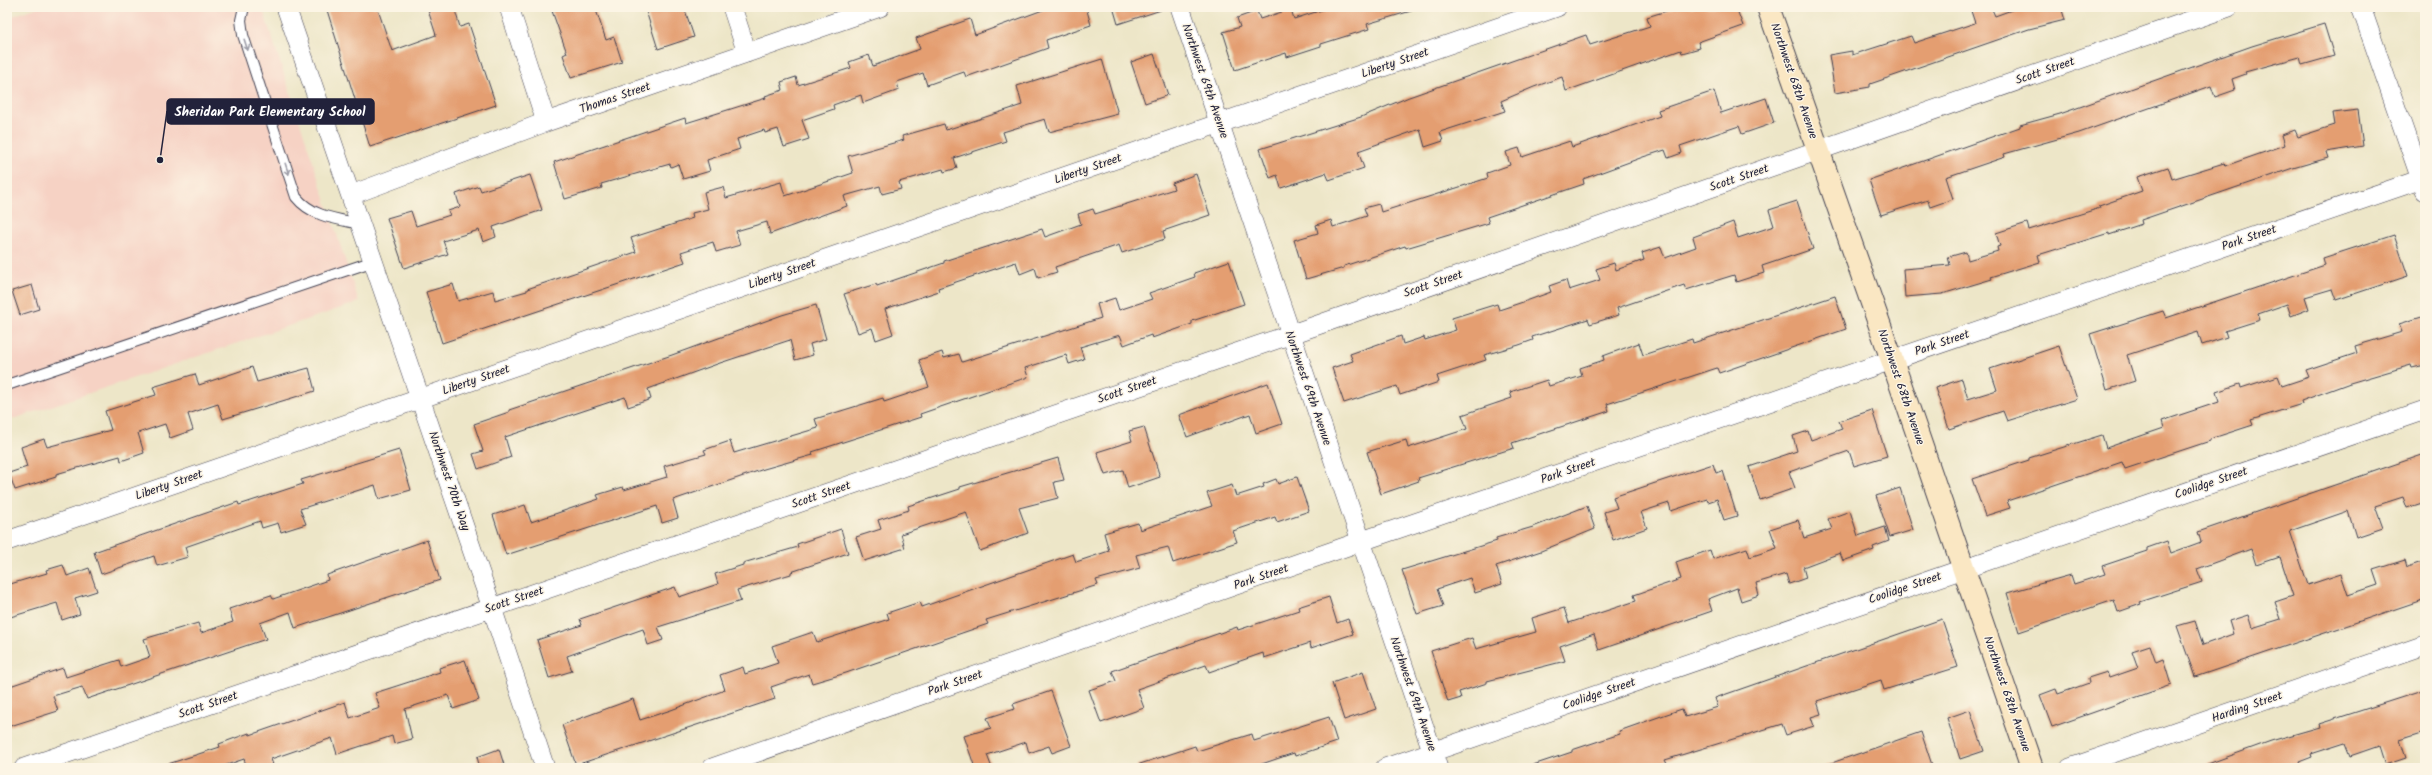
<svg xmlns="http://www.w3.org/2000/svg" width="2432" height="775" font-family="Kalam,sans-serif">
	<rect width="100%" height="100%" fill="#fcf5e5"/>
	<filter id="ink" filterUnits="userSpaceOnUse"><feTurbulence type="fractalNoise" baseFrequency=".025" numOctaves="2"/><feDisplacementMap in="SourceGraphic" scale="8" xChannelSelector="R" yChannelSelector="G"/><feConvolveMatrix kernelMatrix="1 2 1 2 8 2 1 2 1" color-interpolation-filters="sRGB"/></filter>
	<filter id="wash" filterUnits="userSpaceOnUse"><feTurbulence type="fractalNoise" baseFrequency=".012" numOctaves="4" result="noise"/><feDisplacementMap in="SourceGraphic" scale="16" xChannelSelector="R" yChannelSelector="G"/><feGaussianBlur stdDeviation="0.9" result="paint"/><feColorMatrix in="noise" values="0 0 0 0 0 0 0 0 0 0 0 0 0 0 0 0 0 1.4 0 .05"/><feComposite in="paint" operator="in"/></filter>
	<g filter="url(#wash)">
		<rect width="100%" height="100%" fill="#ede6c8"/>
		<!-- built -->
		<path fill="#f6d2c4" d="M38,7H262L359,302L7,421V18Z"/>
		<g id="blocks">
			<!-- building -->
			<path fill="#e49e71" d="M326,7H377L392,51L436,35L427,7H454L460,27L469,24L496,105L370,147Z
				M562,7H595L606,40L614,37L622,62L571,78L563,55L567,53L552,11Z
				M658,7H684L694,37L658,49L646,11Z
				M1051,7H1086L1091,25L1046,40L1048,48L966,77L964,72L927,85L923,73L897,82L899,90L863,103L861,95L833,105L834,109L802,120L809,139L784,147L778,129L765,133L764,130L737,139L740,149L707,160L710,171L683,179L678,164L671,167L670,164L601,184L602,188L565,199L554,162L685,118L686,123L766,98L765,96L783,90L781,82L796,77L798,85L851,68L849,62L869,55L873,66L920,49L916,38L970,19L975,35Z
				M1113,7H1160L1161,10L1118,24Z
				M1331,7H1410L1411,11L1367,24L1369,29L1321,44V46L1287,57L1286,53L1235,70L1223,32L1240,27L1237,18L1257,11L1260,19L1291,9L1294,19Z
				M1679,7H1736L1743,26L1698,42L1700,48L1682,53L1681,50L1566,91L1562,77L1534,87L1501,101L1505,111L1440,132L1443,141L1425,147L1420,129L1358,151L1364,168L1329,180L1326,173L1281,188L1277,175L1270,178L1260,149L1361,117L1409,97L1586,35L1590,45L1650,26L1647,17Z
				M1982,7H1991L1995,16L2020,7H2061L2065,20L2029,29L1922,66L1870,84V87L1835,93L1829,55L1852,51V55L1911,36L1914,43L1975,23L1971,11Z
				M2324,24L2334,56L2302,65L2300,57L2245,72L2246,74L2232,79L2235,90L2215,97L2211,86L2079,133L2004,154L2005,157L1946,177L1953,199L1930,207L1928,200L1881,215L1869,180L2020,127V125L2060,114L2252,46Z
				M1154,54L1168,95L1145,103L1131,62Z
				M1102,59L1118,114L1049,132L1045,119L1003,132L1006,141L954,158L957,168L944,172L943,169L899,182L901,189L882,194L880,186L844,196L847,206L770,234L767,222L736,231L740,245L716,252L713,242L681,252L685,262L442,343L426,292L453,284L458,301L493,291L495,300L527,291V289L636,252L631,238L693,218L692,213L708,209L704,192L723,187L726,198L781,182L785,196L853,173L848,156L904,140L902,136L944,124L946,130L1022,105L1017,86Z
				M1714,91L1721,113L1766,98L1774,123L1742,134L1739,126L1680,146L1682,153L1668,158L1665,150L1643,157L1583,179L1584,184L1487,217L1489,223L1406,248L1405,246L1344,266V268L1306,279L1294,240L1318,233L1316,225L1331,220L1333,227L1367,216L1364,208L1379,204L1381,212L1488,178L1487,173L1510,165L1506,152L1519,148L1522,157L1570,141L1572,147L1660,116L1658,110Z
				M2358,110L2363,146L2326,152L2328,158L2293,168L2141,220L2142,224L2109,235V233L2038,255L2040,262L1991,277L1992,279L1942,294L1905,297L1903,269L1950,265L1948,257L1966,252L1968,260L1998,251L1997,247L2000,246L1996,233L2027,223L2029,230L2100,208L2099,206L2142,191L2137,177L2168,167L2172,179L2224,163L2225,166L2285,145L2282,135L2295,130L2298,137L2335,125L2333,113Z
				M1196,174L1210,215L1163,231L1165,239L1122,253L1119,245L1055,267L1057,272L1038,278L1035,268L1020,274L1016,262L938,288L939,291L885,309L893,334L876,340L872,328L858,333L844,294L876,284L877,286L944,263V261L1042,229L1045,237L1081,224L1078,214L1093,209L1095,214L1174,189L1172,183Z
				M530,175L542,210L493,227L496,237L483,242L479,230L443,241L448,254L404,268L387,218L411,211L416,226L450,215L448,211L460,207L456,194L479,186L481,191Z
				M1797,201L1813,249L1762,266L1764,273L1736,282L1734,275L1686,290L1684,285L1617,308L1619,315L1590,324L1588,319L1532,337L1533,340L1519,345L1484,355L1486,360L1437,376L1439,382L1400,395L1397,386L1344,403L1332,368L1353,361L1350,354L1401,336L1403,344L1424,337L1425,340L1456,330L1452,318L1497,304L1499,310L1529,300L1551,292L1549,286L1566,280L1569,290L1600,280L1596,269L1614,263L1616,270L1644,260L1642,253L1661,247L1665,258L1696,247L1693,237L1733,222L1738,238L1774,226L1769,210Z
				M2394,235L2408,276L2336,300L2332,289L2305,297L2309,309L2291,316L2287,304L2258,314L2260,320L2225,331L2227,337L2202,345L2198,332L2127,355L2135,381L2107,390L2090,334L2163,311L2166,318L2325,265L2323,258Z
				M1229,261L1244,304L1192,321V324L1152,338L1151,335L1124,345L1120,335L1080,347L1084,359L1069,364L1066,355L1025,368L1028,377L920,414L921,417L812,452L813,455L764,469L673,500L678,518L662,523L657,506L506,555L493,515L525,505L531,522L599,499L597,495L623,487L624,490L667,477L664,466L706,454L704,450L730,441L734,453L818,428L815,419L883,398L884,402L929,387L919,360L942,352L944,358L959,354L962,362L1073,327L1101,318L1097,304L1115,298L1119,310L1152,299L1149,293L1195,277L1194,273Z
				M32,285L39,309L20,315L12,291Z
				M1835,296L1846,329L1719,373L1717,368L1607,404L1609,411L1512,443L1514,448L1418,478L1419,481L1381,494L1367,452L1406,440L1408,448L1467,429L1462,415L1512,398L1510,392L1547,380L1549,386L1582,376L1580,368L1604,360L1603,356L1639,343L1643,355L1692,339L1693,343Z
				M816,305L826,339L810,344L813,355L795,360L790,340L720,363L648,389L651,399L628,407L625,397L505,437L511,457L478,469L473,454L483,451L474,424L509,412V410L672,355L782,315Z
				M2425,316V365L2412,368L2411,365L2350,383L2301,401L2302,404L2251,420L2253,425L2210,439V441L2125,469L2122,462L2007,501L2010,508L1985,516L1972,479L2029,460V458L2102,435L2106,448L2164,428L2162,421L2219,402L2216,392L2240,384L2241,388L2278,376L2282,386L2309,377L2306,370L2357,353L2355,346L2402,332L2399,324Z
				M2059,346L2077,399L2007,421L2003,411L1949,429L1935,388L1962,379L1968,399L1997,390L1990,369Z
				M252,367L257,382L309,368L315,391L223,419L218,404L188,414L193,430L170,438L165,424L138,433L144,453L121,461L120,456L56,474V477L15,490L9,473L27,467L21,447L44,439L47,447L111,430L105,411L156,395L153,387L195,374L199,385Z
				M1268,383L1282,424L1256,433L1250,414L1187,437L1179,415Z
				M1872,410L1887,456L1854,466L1849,451L1789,472L1795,488L1760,500L1749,467L1797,451L1793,436L1808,431L1811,440L1842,429L1839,421Z
				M1144,427L1160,477L1128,488L1123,470L1105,475L1097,452L1132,441L1129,431Z
				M399,450L411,490L379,499L375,485L300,509L306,524L281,532L278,523L262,528L260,521L185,547L188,557L157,566L154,556L101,574L94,552L238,502L239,505L303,484L301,480Z
				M2425,454V502L2407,508L2403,497L2375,506L2383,528L2356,537L2348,511L2290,531L2308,585L2341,574L2348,595L2378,585L2373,570L2405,560L2407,567L2425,561V599L2195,677L2177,626L2195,621L2203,645L2233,634L2229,621L2248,615L2252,628L2281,619L2275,602L2293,596L2280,557L2256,565L2251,549L2197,569L2202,582L2140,602L2141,604L2118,612L2114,600L2019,632L2007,593L2071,575L2074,584L2105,574L2102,566L2147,551V548L2167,541L2171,553L2201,542L2198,532Z
				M1058,458L1064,480L1054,482L1058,498L1019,508L1028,533L980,551L966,512L901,534L905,548L864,561L856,537L881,529L878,520L909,510L908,506L960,489V487Z
				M1713,464L1716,473L1723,471L1737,516L1724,520L1717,499L1708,502L1707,499L1671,511L1669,503L1641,512L1647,528L1613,540L1604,512L1617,508L1613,497Z
				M1297,477L1309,511L1277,522L1275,517L1233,531L1237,542L1173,563L1168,547L1136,555L1140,568L1096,580L1098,585L986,620L988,624L846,673L812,683L809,674L771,687L775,699L576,765L562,725L633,699L640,720L671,710L725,690L720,675L743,667L745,674L778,663L772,646L813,632L817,642L889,619L887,613L920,602L922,607L1073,554L1076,562L1109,551L1104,533L1138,523L1140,530L1212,506L1207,493L1232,485L1236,496L1264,487L1263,484L1276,479L1278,484Z
				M1900,488L1913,530L1890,537L1876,496Z
				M1587,506L1595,529L1541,551L1496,566L1502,584L1475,593L1470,578L1437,589L1443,606L1417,614L1402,570L1497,541L1496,538L1533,527Z
				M1850,511L1858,536L1885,527L1889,541L1873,547L1874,550L1843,561L1840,553L1803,567L1806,578L1789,584L1786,574L1756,583L1759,595L1741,601L1737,588L1708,599L1712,611L1599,650L1594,634L1560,646L1565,661L1487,681V683L1459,692L1461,698L1448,702L1431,651L1472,638L1476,649L1536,632L1532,618L1564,608L1569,623L1636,601L1634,595L1681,579L1676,562L1710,550L1713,559L1747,548L1750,557L1777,548L1770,529L1798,520L1804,538L1832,529L1828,519Z
				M841,529L848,553L791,572V574L737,590L741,601L658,627L663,640L648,645L643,629L567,656L572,671L549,678L537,640L582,625L580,619L675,587L679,597L718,584L715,574L743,565V563L798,547L797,544Z
				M427,540L440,580L295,628L290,612L260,623L266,639L87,699L82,687L53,696L58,711L7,727V687L63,668L66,677L119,660L121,667L150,657L144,639L198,623L201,633L233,622L229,609L271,595L273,599L328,580L327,575Z
				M63,565L67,576L89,568L97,591L75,598L80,614L62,620L57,603L7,618V585L47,573L46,570Z
				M1329,597L1337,623L1348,619L1353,634L1311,648L1310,643L1264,658L1263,653L1209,672L1206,665L1137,689L1144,708L1101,723L1089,690L1116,681L1112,671L1237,627L1238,630L1299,610L1298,607Z
				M1942,619L1958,667L1884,690L1881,680L1817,701L1821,714L1811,717L1814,726L1786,735L1782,724L1665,760L1667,764L1654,768H1533V765L1572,752V750L1620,734L1619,731L1667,714L1682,709L1685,717L1718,707L1715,698Z
				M2150,645L2156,662L2163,659L2171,685L2052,727L2040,695L2056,689L2058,694L2089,683L2088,678L2107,672L2109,678L2138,668L2132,651Z
				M465,660L479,700L453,709L448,695L405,709L412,739L394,744L392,736L337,754L332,738L271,759L274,768H247L244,759L218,768H166L165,765L220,747L219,744L249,733L250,735L345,702L350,718L380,708L375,693L440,672L439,668Z
				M1363,672L1376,709L1344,720L1332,683Z
				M2425,690V732L2400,740L2406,758L2385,765L2379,746L2350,756L2345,743L2311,754L2312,757L2299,762L2301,768H2205V765L2271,741L2320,727L2319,724Z
				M1051,691L1071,746L1052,753L1049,746L1029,753L1026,742L987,755L992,768H975L964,736L991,728L987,718L1015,709L1013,704Z
				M1970,710L1984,751L1960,759L1947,718Z
				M1329,717L1337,742L1295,756L1294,753L1250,768H1137V765L1195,746L1197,751L1252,734L1254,741Z
				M1921,732L1933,768H1823V766Z
				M499,749L505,768H480L477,757Z"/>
		</g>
	</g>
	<g filter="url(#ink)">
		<use href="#blocks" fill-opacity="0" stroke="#403f50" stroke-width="1"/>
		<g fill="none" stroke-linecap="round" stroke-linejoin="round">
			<defs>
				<path id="lane" d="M244,7L241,20L243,35L296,197C312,217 337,219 361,224
					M7,385L374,261"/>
				<path id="street" d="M286,7L492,608L545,768
					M509,7L546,122
					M732,7L747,53
					M1180,7L1438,768
					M2361,7L2425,191
					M351,195L546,122L880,7
					M7,541L1557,7
					M24,768L1289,335L2229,7
					M712,768L1362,541L2425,178
					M1385,768L2425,410
					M2070,768L2425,645"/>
				<path id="secondary" d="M1768,7L1892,360L2032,768"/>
			</defs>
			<!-- lane casing -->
			<use href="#lane" stroke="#403f50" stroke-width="12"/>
			<!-- street casing -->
			<use href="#street" stroke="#403f50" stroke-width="20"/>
			<!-- secondary casing -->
			<use href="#secondary" stroke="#403f50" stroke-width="24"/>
			<!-- lane -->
			<use href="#lane" stroke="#fff" stroke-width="10"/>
			<!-- street -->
			<use href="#street" stroke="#fff" stroke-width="19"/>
			<!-- secondary -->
			<use href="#secondary" stroke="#fae7c3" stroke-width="22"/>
		</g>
		<!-- one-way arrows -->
		<defs><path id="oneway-shaft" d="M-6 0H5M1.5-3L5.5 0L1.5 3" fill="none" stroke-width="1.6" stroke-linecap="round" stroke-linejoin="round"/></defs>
		<g stroke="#9c9ca7">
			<use href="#oneway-shaft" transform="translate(246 45) rotate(72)"/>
			<use href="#oneway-shaft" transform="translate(287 169) rotate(72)"/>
		</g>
	</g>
	<g text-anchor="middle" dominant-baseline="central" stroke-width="3" stroke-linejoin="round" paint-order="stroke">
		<!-- street labels -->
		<g font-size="12" fill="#22223b" stroke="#fcf5e5">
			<text transform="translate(1395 63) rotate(-19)">Liberty Street</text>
			<text transform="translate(2045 71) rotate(-19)">Scott Street</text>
			<text transform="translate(1205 81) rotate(71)">Northwest 69th Avenue</text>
			<text transform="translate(1794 81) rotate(71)">Northwest 68th Avenue</text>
			<text transform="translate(615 98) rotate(-19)">Thomas Street</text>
			<text transform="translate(1088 169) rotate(-19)">Liberty Street</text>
			<text transform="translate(1739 178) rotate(-19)">Scott Street</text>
			<text transform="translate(2249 238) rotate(-19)">Park Street</text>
			<text transform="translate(782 274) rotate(-19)">Liberty Street</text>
			<text transform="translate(1433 284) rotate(-19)">Scott Street</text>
			<text transform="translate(1942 343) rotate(-19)">Park Street</text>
			<text transform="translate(476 380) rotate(-19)">Liberty Street</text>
			<text transform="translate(1901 387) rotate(71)">Northwest 68th Avenue</text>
			<text transform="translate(1308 388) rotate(71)">Northwest 69th Avenue</text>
			<text transform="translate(1127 390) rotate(-19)">Scott Street</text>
			<text transform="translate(1568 471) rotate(-19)">Park Street</text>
			<text transform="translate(449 481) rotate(71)">Northwest 70th Way</text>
			<text transform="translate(2211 483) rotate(-19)">Coolidge Street</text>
			<text transform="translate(169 485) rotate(-19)">Liberty Street</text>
			<text transform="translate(821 495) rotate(-19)">Scott Street</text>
			<text transform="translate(1261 577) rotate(-19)">Park Street</text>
			<text transform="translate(1905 588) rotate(-19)">Coolidge Street</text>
			<text transform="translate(514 600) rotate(-19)">Scott Street</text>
			<text transform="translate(955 683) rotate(-19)">Park Street</text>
			<text transform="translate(1413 694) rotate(71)">Northwest 69th Avenue</text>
			<text transform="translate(1599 694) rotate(-19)">Coolidge Street</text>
			<text transform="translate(2007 694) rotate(71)">Northwest 68th Avenue</text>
			<text transform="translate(208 705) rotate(-19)">Scott Street</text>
			<text transform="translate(2247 707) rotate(-19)">Harding Street</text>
		</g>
	</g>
	<!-- callouts -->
	<path fill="none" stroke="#22223b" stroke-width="1.5" d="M160 160L167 111"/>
	<circle fill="#22223b" stroke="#fcf5e5" stroke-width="1.5" cx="160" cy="160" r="4"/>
	<rect fill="#22223b" stroke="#22223b" stroke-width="1.5" x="167" y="99" width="207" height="25" rx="4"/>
	<g font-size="13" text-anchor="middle" font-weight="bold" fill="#fff">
		<text x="270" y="116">Sheridan Park Elementary School</text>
	</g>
	<!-- margin -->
	<rect width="2432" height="775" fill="none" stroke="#fcf5e5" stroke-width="24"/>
</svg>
